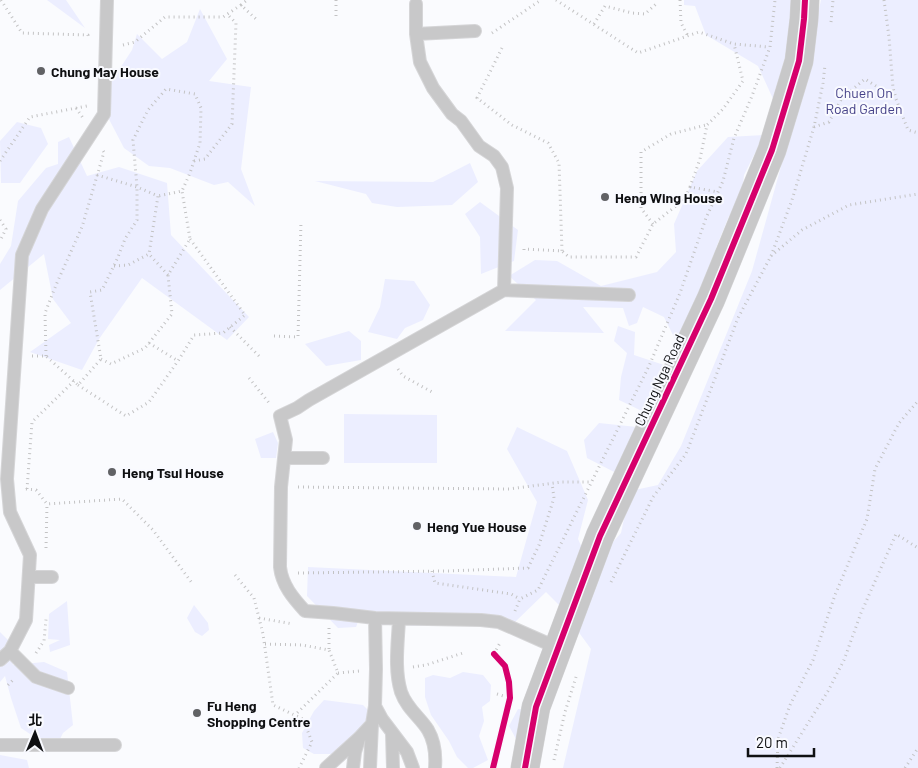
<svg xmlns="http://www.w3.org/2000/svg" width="918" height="768" font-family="Barlow,'Noto Sans TC',sans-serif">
	<rect width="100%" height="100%" fill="#fafbfe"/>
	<!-- green -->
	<path fill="#eceeff" d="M47,0H66L85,28Z
		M684,0H797L780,114L758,66L706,35L695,6L684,5Z
		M821,0H918V768H563L591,649L572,623L597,560L621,533L630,491L658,485L681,446L752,271L801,94Z
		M200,9L227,59L209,81L251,87L241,169L255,206L228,182L214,185L170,168L149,166L124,148L99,100L132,50L137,34L162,59L187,42Z
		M17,122L41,128L48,144L20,183H1L0,141Z
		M764,135L744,175L740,211L729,216L716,248L718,268L679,347L664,317L643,307L637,323L629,326L623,308L583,307L604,333L505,331L536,300L509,276L535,260L557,261L601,286L657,272L676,252L674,224L697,171L728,137Z
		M69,137L87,176L119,167L167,183L171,235L249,317L227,340L142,278L99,339L82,370L30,352L71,323L53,299L44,254L0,290V264L11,246L18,201L46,168L58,164V142Z
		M470,163L478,182L452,205L397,207L372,203L366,194L315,181L433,182Z
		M480,202L518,230L514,261L481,274L480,237L465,214Z
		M385,279L414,281L430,305L423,320L405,328L397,339L368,332L380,307Z
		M618,326L635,332L634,355L667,366L620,475L587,458L584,440L599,423L637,427L644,412L619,400L621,377L627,353L614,341Z
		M349,331L361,341V360L326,366L305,344Z
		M344,414L437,415V463H344Z
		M517,427L567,451L588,500L578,539L586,557L563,609L546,592L514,623L413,626L362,612L356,627L338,628L307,596L308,567L516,577L537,502L507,449Z
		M273,432L278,443L276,458H261L255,439Z
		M67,601L70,645L50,652L49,645L60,640L48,639L49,614Z
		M194,605L208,623L209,630L202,636L195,632L187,618Z
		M0,632L10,642L13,665L44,662L67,672L73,725L63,733L59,741L36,738L21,728L11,698L5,676L0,682Z
		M463,672L483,675L491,685L490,701L482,707L484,721L479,736L488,760L473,768H468L457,757L449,741L431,715L425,697V678L433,675L450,678Z
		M324,700L363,705L370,712L366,731L338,754H314L303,748L302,733L314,711Z
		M518,709L529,710L513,767L516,739L509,726Z
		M0,755L27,760L29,768H0Z"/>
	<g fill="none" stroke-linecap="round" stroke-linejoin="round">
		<defs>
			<path id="service" d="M416,4V34L420,62L433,88L452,114L461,121L479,146L494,156L502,167L507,188L504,290
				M416,34L475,31
				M284,458H323
				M29,577H52
				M399,619C398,643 394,669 401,692C407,709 420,717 428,730C435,742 436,755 435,768
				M558,648L499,622L481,620L375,618L333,613L305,611C293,598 282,585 280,567L281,487L286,440L280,416L297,408L309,400L504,290L629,295
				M10,651L36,677L68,688
				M0,660L10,651L26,620L30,555L10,512L7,479L22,255L42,209L104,114L107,0
				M375,706L382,719L407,752L413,768
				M392,733L393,768
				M0,745H115
				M326,768L359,738L372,724
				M353,768L355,752L359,739
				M370,768L372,724L375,706L376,669L375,618"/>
			<path id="tertiary" d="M525,768L536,707L600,536L711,299L772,150L799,61L804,19L805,0"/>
		</defs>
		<!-- service casing -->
		<use href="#service" stroke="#d5d5d7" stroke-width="14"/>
		<!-- tertiary casing -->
		<use href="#tertiary" stroke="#d5d5d7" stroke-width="29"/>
		<!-- path -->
		<path stroke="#c3c3c4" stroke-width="3" stroke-dasharray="1 4" stroke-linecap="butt" d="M1,0L22,33L88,35V37
			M336,0V16
			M556,0L638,53L699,32L734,44L769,47
			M680,0L681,23L688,36
			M884,0L889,37L893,88L896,98
			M241,5L247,0
			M831,22L833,0
			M594,24L605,6L632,13L645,14L656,4
			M492,33L541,0
			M123,45L135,42L165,17H223L241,5L257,20
			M502,48L477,98L512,125L548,143L559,163L562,251
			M76,108L83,118
			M814,127L829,122L842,98L865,79L896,99L908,130L918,133
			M0,161L30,117L87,106
			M194,161L205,159L232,124L236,23L227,14
			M97,175L137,187L158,196L149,254
			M690,187L700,159L707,125L723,109L743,81L734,44
			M0,220L6,229L0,241
			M653,224L641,208V152L671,134L706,125
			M524,250V249L562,251L569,257H636L653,224L685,199L690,187L718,192
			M771,256L802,230L849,205L918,194
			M114,266L128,265L149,254L168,275
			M230,327L261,358
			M274,336L298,337L301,221
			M149,343L178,361
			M32,356H46L78,385L101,359L90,292L102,290L118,257L125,239L137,220V187L133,140L148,110L166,89L195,94L201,108L200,143L190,173L182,191L158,196
			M46,356L45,313L56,285L82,227L104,152L102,149
			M101,359L111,364L145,348L172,314L168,275L190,239L182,191
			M398,369L403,376L432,392
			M249,378L270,404
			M78,385L126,416L149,402L178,361L194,335L223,333L245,315L190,239
			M298,487L509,489L562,482H591
			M26,489L36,490L47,504L122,499L153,530L192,583
			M27,489L32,422L74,381
			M46,548L47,504
			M432,571L435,583L511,594L520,599
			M298,573L446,571L528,568L539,545L554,498L552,483
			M235,575L254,598L263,634L273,705L303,719L312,742L299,768
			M611,582L653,497L686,454L738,318L771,256L792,200L814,127L823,83L825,65
			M515,611L520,599L538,590L649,366L680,293L706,218L723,181L734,138L752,96L770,47L775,0
			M259,618L293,624
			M329,628V650
			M265,644L302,645L329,650L338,673L295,715
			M36,653L44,641L46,619
			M494,654L501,641
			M413,667L426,665L463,653
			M338,673L360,671
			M8,685L14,679
			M497,694L513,699
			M554,760L565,712L577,674
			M777,768L778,739L790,705L813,660L835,595L867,519L875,469L899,423L918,401
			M780,768L828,691L844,660L861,613L896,534L918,548
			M905,768L918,748"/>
		<!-- service -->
		<use href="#service" stroke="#c8c8c9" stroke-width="12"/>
		<!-- tertiary -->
		<use href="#tertiary" stroke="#c8c8c9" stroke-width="28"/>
		<defs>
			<path id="cycleway" d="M493,768L510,698L509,682L505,666L494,654
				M525,768L536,707L600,536L711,299L772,150L799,61L804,19L805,0"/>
		</defs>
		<!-- cycleway casing -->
		<use href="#cycleway" stroke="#f9faff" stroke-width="9"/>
		<!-- cycleway -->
		<use href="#cycleway" stroke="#d6006c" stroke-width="6"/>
	</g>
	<!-- markers -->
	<g fill="#616265" stroke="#f9faff" stroke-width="2">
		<circle cx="41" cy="71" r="5"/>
		<circle cx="605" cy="197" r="5"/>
		<circle cx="112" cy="472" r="5"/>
		<circle cx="417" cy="526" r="5"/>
		<circle cx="197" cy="713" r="5"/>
	</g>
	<g text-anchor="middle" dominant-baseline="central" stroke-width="4" stroke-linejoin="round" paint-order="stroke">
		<!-- poi labels -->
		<g font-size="14" font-weight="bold" fill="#0f1012" stroke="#f9faff" text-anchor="start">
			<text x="51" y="71">Chung May House</text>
			<text x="615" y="197">Heng Wing House</text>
			<text x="122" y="472">Heng Tsui House</text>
			<text x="427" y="526">Heng Yue House</text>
			<text x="207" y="705">Fu Heng<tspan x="207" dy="16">Shopping Centre</tspan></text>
		</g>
		<!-- park labels -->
		<g font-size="14" fill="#454188" stroke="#f9faff">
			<text x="864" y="92">Chuen On<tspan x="864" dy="16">Road Garden</tspan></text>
		</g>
		<!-- street labels -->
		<g font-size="14" fill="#0f1012" stroke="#f9faff">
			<text transform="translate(659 380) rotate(-65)">Chung Nga Road</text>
		</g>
	</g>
	<!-- north arrow -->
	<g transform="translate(35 733) rotate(1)" stroke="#f9faff" stroke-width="4" paint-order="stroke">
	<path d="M0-4L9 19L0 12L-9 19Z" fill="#0f1012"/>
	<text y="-8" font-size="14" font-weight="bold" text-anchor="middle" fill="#0f1012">北</text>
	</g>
	<!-- scale -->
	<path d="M748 748v8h66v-8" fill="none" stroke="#0f1012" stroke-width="2.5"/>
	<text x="756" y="748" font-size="15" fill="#0f1012" stroke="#f9faff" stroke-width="4" paint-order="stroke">20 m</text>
</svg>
